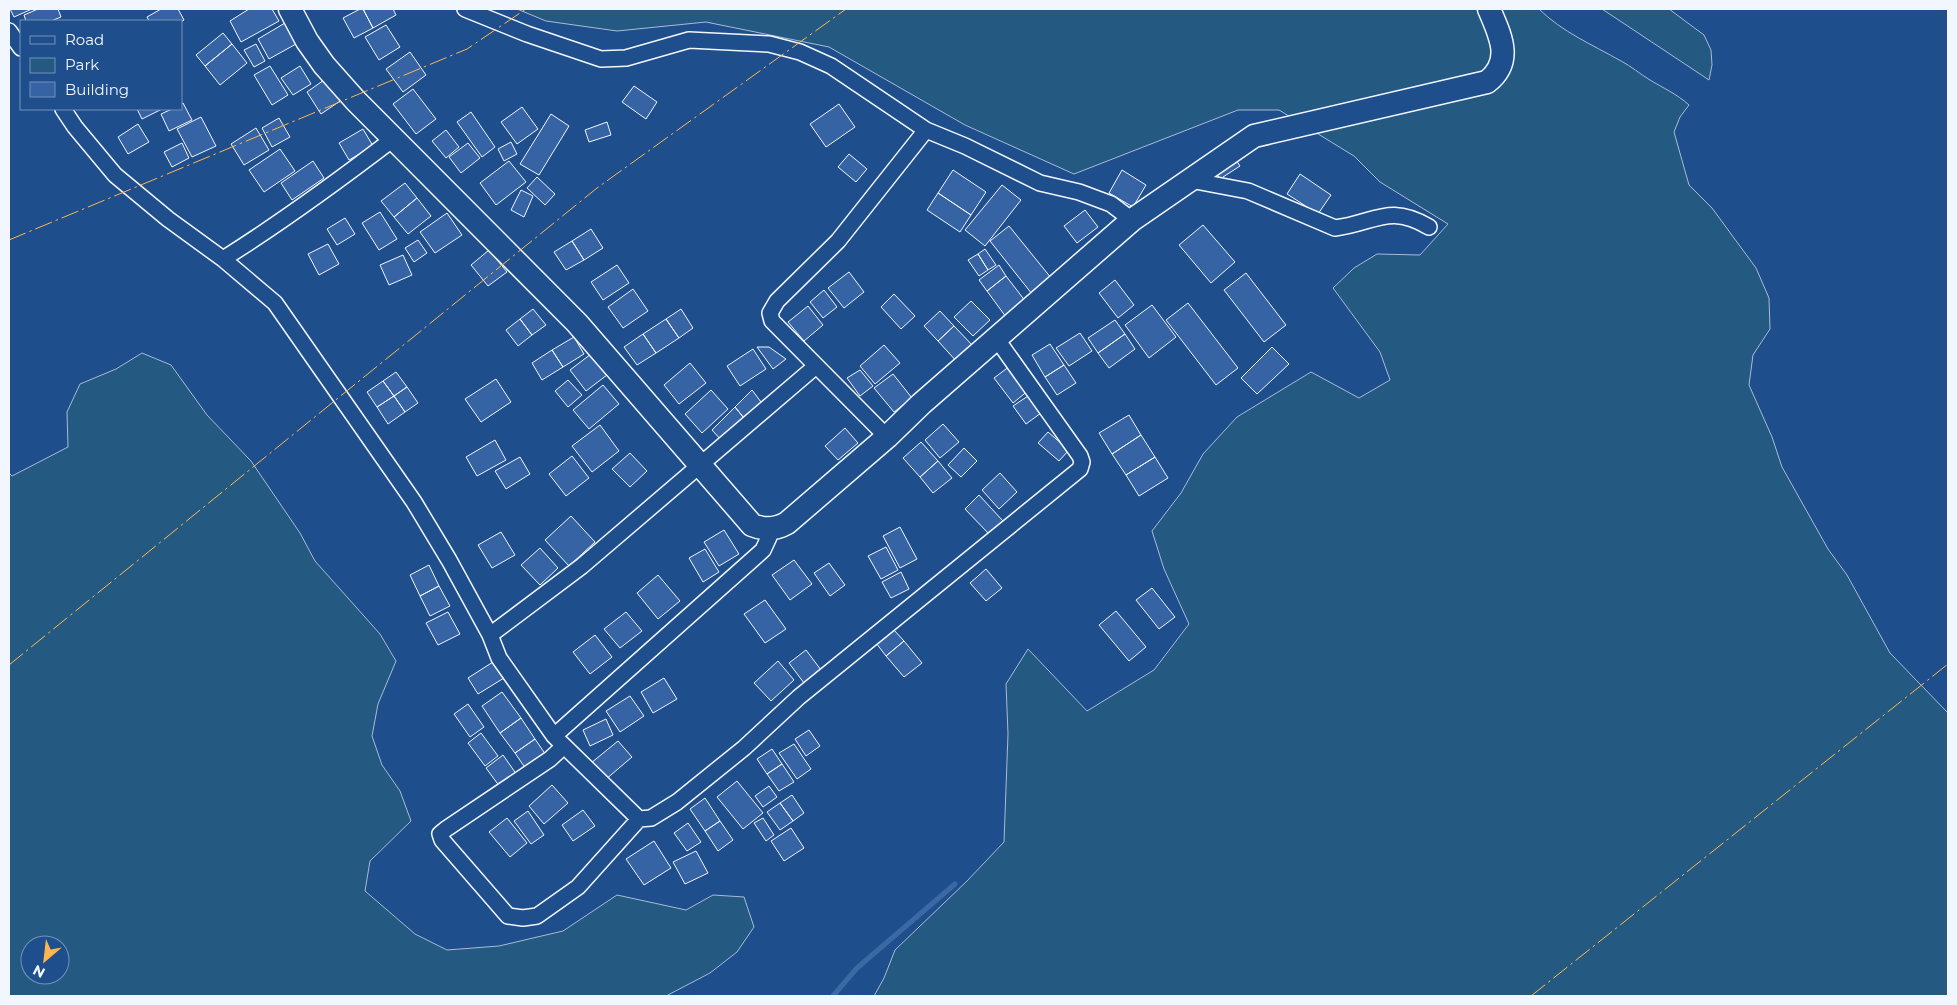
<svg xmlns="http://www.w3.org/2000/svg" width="1957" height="1005" font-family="Montserrat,sans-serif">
	<rect width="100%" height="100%" fill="#1f4e8c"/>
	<!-- green -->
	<path fill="#245a82" stroke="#a8bbd7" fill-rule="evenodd" d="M517,9H1539C1562,32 1593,45 1621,61C1631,66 1640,74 1650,80C1663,88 1677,94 1689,105L1680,117L1674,132L1689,185L1712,208L1756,268L1769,298L1770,329L1753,355L1749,385L1772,437L1782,467L1828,549L1847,575L1890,653L1948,713V996H874L884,978L895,950L967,881L1004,842L1008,734L1006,684L1028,649L1087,711L1154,670L1189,624L1164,569L1152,531L1181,493L1203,454L1237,417L1311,372L1359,398L1390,380L1380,352L1333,288L1354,268L1377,254L1420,255L1448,224L1380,182L1354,156L1279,110H1238L1074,174L965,125L829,47L706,22L617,31L546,21Z
		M1602,9H1669L1704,35L1711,50L1712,65L1709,80Z
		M142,353L171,365L207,415L251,461L300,533L315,561L380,634L396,661L378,704L372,736L382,765L400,791L411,821L370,861L365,891L415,934L447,950L499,946L563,931L617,895L686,910L713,895L744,897L754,927L737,952L710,973L666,996H9V473L12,476L68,447L67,412L80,384L116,369ZM30,945H60V975H30Z"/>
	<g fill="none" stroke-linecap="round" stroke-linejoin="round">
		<!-- stream -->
		<path stroke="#3b69a3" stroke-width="5" d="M833,996L857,968L955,884"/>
	</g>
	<!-- building -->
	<path fill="#3563a3" stroke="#f2f6ff" d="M10,9H32L14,17Z
		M38,9H58L61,17L51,21H26L24,15Z
		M161,9H178L184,20L181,22L149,21L147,17Z
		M249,9H272L279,21L241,42L230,21Z
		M360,9H363L373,28L354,38L343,18Z
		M363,9H393L396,15L373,28Z
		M285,23L296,44L269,59L258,39Z
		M386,25L400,47L379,60L365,37Z
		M223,33L232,44L205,66L196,55Z
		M232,44L247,63L220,85L205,66Z
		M256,44L265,61L254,67L244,50Z
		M410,52L426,75L403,92L386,69Z
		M270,66L288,95L272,105L254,75Z
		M300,66L311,84L293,95L281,78Z
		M331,75L346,97L321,114L307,92Z
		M634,86L657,102L646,119L622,102Z
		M413,89L436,119L416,134L393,104Z
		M183,103L192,120L169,131L161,114L172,109H181V104Z
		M839,104L855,127L826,147L810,124Z
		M522,107L538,129L517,144L501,122Z
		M137,109H162L142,119Z
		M471,112L495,147L482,157L457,122Z
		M551,114L569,126L539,175L520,164Z
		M201,117L216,146L192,157L177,129Z
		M279,118L290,137L272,147L262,128Z
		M607,122L611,135L589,142L585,130Z
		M138,124L149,142L128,154L118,137Z
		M256,128L269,150L244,165L231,144Z
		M363,129L373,146L349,160L339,143Z
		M446,130L459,147L446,158L432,141Z
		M511,142L517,154L504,161L498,149Z
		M182,143L189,158L172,167L164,152Z
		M468,143L480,158L461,173L449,157Z
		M280,149L295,171L264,192L249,170Z
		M849,154L867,169L856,182L838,167Z
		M1232,154L1240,166L1220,179L1212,167Z
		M313,161L324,178L292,200L281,183Z
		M509,161L526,182L496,205L480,183Z
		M953,170L986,192L971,215L938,193Z
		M1122,170L1146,185L1133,207L1109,193Z
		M1300,174L1331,195L1318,214L1287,194Z
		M537,177L555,194L545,205L527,188Z
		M405,183L417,198L394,217L381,201Z
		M1002,185L1021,200L985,246L965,230Z
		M521,190L533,196L524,217L511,210Z
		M938,193L971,215L960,232L927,210Z
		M417,198L431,216L408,234L394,217Z
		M1085,210L1098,227L1077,243L1064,226Z
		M380,212L397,239L379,250L362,223Z
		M447,213L462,235L435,253L420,232Z
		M345,218L355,234L337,245L327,229Z
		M1203,225L1235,262L1211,283L1179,245Z
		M1009,226L1056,284L1036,299L990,241Z
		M591,229L603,248L584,260L572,241Z
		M418,240L427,253L414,262L405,248Z
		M572,241L584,260L566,270L554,252Z
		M328,244L339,264L319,275L308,254Z
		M985,249L996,265L988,270L978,254Z
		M489,250L507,272L488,286L471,265Z
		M978,254L988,270L979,276L968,260Z
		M403,255L412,275L389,285L380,265Z
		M617,265L629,283L603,300L591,282Z
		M999,265L1006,276L987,291L979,280Z
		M849,272L864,292L844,308L828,288Z
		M1246,273L1286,325L1264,342L1224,290Z
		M1006,276L1026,302L1006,317L987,291Z
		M1115,280L1134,305L1118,318L1099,293Z
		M633,289L648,311L623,328L608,307Z
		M824,290L837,307L823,318L810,302Z
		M894,294L915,316L901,329L881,307Z
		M971,301L990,320L973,336L954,317Z
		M1188,303L1238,368L1216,385L1166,320Z
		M1152,305L1176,337L1149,358L1125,325Z
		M808,306L823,325L804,341L788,322Z
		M533,309L546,325L532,335L520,319Z
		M681,309L693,328L679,338L666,319Z
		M940,311L954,326L938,341L924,326Z
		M520,319L532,335L518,346L506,330Z
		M666,319L679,338L656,353L643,334Z
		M1115,320L1125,334L1098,353L1088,338Z
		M954,326L975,348L958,363L938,341Z
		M1080,333L1092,351L1069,366L1056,348Z
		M643,334L656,353L637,365L624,347Z
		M1125,334L1135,349L1109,368L1098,353Z
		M574,337L584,354L563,367L552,350Z
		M1050,344L1064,365L1045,377L1032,355Z
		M884,345L900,363L875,384L860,366Z
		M757,347H769L786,359L773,369Z
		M1272,347L1289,364L1257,394L1241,378Z
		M753,349L766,369L740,386L727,366Z
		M552,350L563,367L542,380L532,363Z
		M591,354L607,375L586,391L570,370Z
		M690,363L706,383L679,404L664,385Z
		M1064,365L1076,383L1057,395L1045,377Z
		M1010,366L1029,390L1013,403L994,378Z
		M860,370L873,386L860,396L847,378Z
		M396,372L407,387L394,396L383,381Z
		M893,374L912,398L894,412L874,388Z
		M496,379L511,402L481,422L465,399Z
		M568,380L582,395L568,407L555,391Z
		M383,381L394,396L377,407L367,392Z
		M603,385L619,404L589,429L573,410Z
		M407,387L418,403L405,412L394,396Z
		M711,390L728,409L702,433L685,414Z
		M752,390L761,402L744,418L735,407Z
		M394,396L405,412L388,424L377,407Z
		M1028,396L1041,413L1026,424L1013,406Z
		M735,407L744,418L722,441L712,430Z
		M1129,415L1141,435L1112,454L1099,433Z
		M943,424L959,442L940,458L925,440Z
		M600,425L619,451L592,472L572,446Z
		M845,428L858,443L838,460L825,446Z
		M1048,432L1069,450L1059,461L1038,443Z
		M1141,435L1155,457L1126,475L1112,454Z
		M495,440L506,460L477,476L466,457Z
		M921,442L938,461L920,477L903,458Z
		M964,448L977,461L961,477L948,465Z
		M630,453L647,471L630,487L612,469Z
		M572,456L589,478L566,496L549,474Z
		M520,457L530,474L506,489L495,471Z
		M1155,457L1168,478L1139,496L1126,475Z
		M938,461L952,478L933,493L920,477Z
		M1000,473L1017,492L999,509L982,490Z
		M979,495L1003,521L989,534L965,509Z
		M571,516L595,542L569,566L545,540Z
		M900,527L917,559L900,568L883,536Z
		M724,530L739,554L719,566L704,542Z
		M501,532L515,555L492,568L478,545Z
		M886,547L898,570L881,579L868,556Z
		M540,548L558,568L540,585L521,565Z
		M705,549L719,572L703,582L689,558Z
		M794,560L812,584L790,600L772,575Z
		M829,563L845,585L830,596L814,573Z
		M429,565L439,586L420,596L410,575Z
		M986,569L1002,588L986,601L970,583Z
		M901,572L909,589L891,598L882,582Z
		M658,575L680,601L658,619L637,593Z
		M439,586L450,606L430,616L420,596Z
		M1152,588L1175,617L1159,629L1136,600Z
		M765,600L786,629L765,643L744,614Z
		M1116,611L1146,647L1129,661L1099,625Z
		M448,612L460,634L438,645L426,623Z
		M626,612L642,631L620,648L604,629Z
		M893,629L904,641L886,656L876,643Z
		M595,635L612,657L590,674L573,652Z
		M904,641L922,663L904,677L886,656Z
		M806,650L821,670L804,683L789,663Z
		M778,661L794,680L771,701L754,683Z
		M493,662L504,678L478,694L468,678Z
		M664,678L677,699L653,713L641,692Z
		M502,692L521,718L500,733L482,706Z
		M630,696L644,716L620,732L606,711Z
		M468,704L484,727L470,737L454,714Z
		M521,718L535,739L515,753L500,733Z
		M606,719L613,735L590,746L583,730Z
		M809,730L820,746L806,756L795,739Z
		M481,733L498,756L485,766L468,743Z
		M535,739L548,758L528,772L515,753Z
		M618,741L632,757L605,780L591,763Z
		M794,744L811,769L797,779L779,753Z
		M772,749L782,764L767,774L757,759Z
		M503,755L517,775L500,787L486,768Z
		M782,764L794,782L779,791L767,774Z
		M737,781L763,813L743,829L717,797Z
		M552,785L568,803L544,824L529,806Z
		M769,786L777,797L763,807L755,796Z
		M792,795L804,813L793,821L780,803Z
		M705,798L720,821L705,831L690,809Z
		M780,803L793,821L780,830L767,812Z
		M583,810L595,826L573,841L562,825Z
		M528,811L544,835L531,844L514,821Z
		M507,818L527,843L510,857L489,832Z
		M763,818L774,835L766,841L754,823Z
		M720,821L733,840L718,851L705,831Z
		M688,823L701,842L687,851L674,833Z
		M791,828L804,848L784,861L771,841Z
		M654,841L671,868L644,885L626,859Z
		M696,851L708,873L685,884L673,862Z"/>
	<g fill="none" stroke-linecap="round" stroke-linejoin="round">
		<defs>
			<path id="street" d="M465,9L527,34L601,59L626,58L689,40L769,44L800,52L831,66L926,130L965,146L1040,183L1079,192L1111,204L1132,220
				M9,31L21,48
				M63,109L75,127L115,175L168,219L223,259L275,303L414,502L449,560L490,635
				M1190,180L1248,191L1335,228C1375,223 1389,203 1429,227
				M223,259C282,222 338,181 393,139
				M816,366L582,566L490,635L499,658L554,736L639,819L651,818L677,802L744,748L799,697L1080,469L1082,462L1080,456L996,338
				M887,437L772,321L770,313L777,301L838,241L926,130
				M554,736L763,550L769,537V529
				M564,746L550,759L446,829L440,834L442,840L508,916L523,918L537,916L578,887L639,819"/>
			<path id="secondary" d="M290,9L307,41L324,65L356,101L577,323L752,525C764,530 775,530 787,523L887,437L921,404L1132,220L1254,136L1487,82C1514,61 1500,35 1489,9"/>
		</defs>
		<!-- street casing -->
		<use href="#street" stroke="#f2f6ff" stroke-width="18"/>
		<!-- secondary casing -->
		<use href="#secondary" stroke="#f2f6ff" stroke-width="25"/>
		<!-- street -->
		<use href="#street" stroke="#1f4e8c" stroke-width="15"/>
		<!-- secondary -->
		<use href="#secondary" stroke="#1f4e8c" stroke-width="22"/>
		<!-- power -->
		<path stroke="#ffb74d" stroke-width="1" stroke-dasharray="18 4 2.5 4" stroke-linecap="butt" d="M9,240L467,49L526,9
			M9,665L597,188L846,9
			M1531,996L1948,664"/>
	</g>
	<!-- border -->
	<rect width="1957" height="1005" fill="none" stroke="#f2f6ff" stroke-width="20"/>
	<!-- legend -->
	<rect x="20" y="20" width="162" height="90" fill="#1f4e8c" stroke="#7391ba"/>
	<rect x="30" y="36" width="25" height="8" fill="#1f4e8c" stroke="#7391ba"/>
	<text x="65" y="45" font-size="15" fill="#f2f6ff">Road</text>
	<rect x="30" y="58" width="25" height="15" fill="#245a82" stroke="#7391ba"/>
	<text x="65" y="70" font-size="15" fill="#f2f6ff">Park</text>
	<rect x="30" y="82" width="25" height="15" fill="#3563a3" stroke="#7391ba"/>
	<text x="65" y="95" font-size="15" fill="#f2f6ff">Building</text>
	<!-- north arrow -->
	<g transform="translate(45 960) rotate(208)"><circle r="24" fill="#1f4e8c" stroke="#7391ba"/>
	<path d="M0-4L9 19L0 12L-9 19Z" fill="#ffb74d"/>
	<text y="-8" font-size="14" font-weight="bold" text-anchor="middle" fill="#f2f6ff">N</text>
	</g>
</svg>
